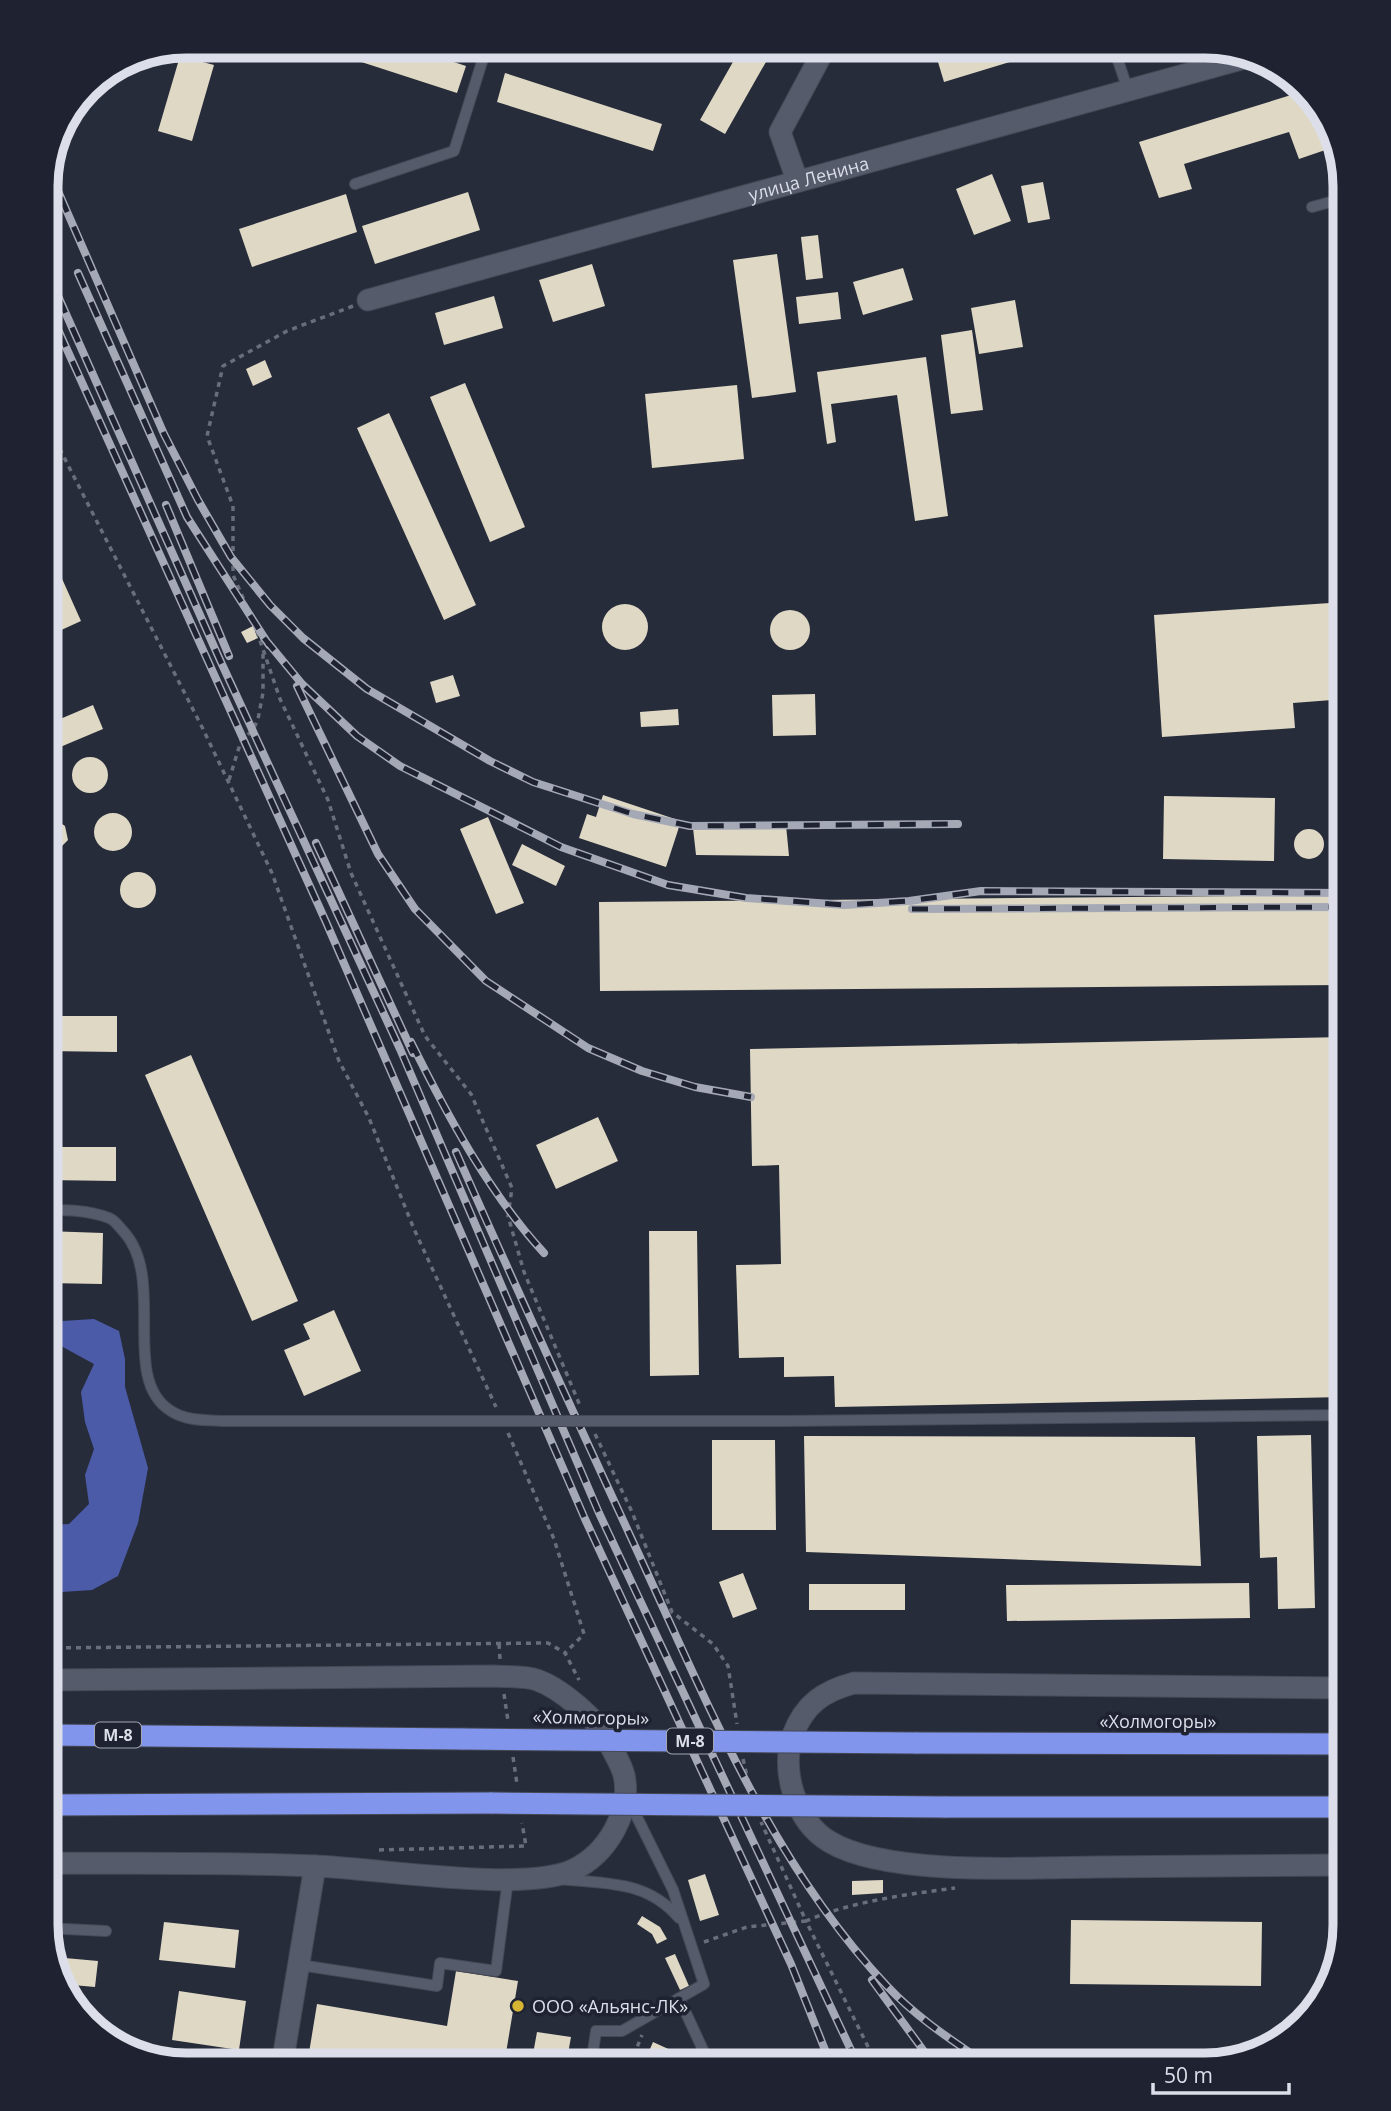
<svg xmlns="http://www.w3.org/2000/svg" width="1391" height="2111" font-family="'Open Sans',sans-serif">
	<rect width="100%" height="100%" fill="#272c3b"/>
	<!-- forest -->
	<path fill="#4b5ba7" d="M94,1319L119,1331L125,1359V1387L148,1468L138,1523L118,1576L92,1590L46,1593V1525L69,1524L89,1504L85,1475L94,1449L85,1422L81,1392L94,1364L61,1346L46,1343V1322Z"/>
	<!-- building -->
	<path fill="#ded8c4" d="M312,46H405L466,66L457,93Z
		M742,46H775L725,134L700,120Z
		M921,46H1062L944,82L935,52L924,56Z
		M180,56L214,65L192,141L158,131Z
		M505,73L662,124L653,151L497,102Z
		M1304,91L1321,109L1334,147L1299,159L1289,132L1184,164L1192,189L1159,198L1139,142Z
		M992,174L1011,221L974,235L956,189Z
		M1043,182L1050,219L1028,223L1021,186Z
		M468,192L480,230L375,264L362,226Z
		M346,194L357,232L252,267L239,229Z
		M818,235L823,278L806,280L801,237Z
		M777,254L796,392L752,398L733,260Z
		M592,264L605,306L553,322L539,280Z
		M903,268L913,300L863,315L853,282Z
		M838,292L841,319L799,324L796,297Z
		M494,296L503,328L444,345L435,313Z
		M1015,300L1023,347L979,354L971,308Z
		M972,330L983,410L951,414L941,335Z
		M926,357L948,516L915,521L897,395L831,404L836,442L827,444L817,372Z
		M265,360L272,377L253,386L246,369Z
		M465,383L525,527L490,542L430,397Z
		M737,385L744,459L652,468L645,394Z
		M389,413L476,605L444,620L357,428Z
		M46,543L81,621L46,637Z
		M1345,602V699L1293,703L1295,728L1162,737L1154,615Z
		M602 627a23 23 0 1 1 46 0a23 23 0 1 1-46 0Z
		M770 630a20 20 0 1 1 40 0a20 20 0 1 1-40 0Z
		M253,626L258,638L247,643L241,632Z
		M453,675L460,696L436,703L430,682Z
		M815,694L816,735L773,736L772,695Z
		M93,705L103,729L46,753V725Z
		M678,709L679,725L641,727L640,712Z
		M72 775a18 18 0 1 1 36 0a18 18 0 1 1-36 0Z
		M603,795L681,821L666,867L579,838L587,814L596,817Z
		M1164,796L1275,798L1274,861L1163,859Z
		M94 832a19 19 0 1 1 38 0a19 19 0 1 1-38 0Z
		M488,817L524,903L496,914L460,829Z
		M56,820L65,826L68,840L58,850H48L46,822Z
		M786,825L789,856L696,855L693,828Z
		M1294 844a15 15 0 1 1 30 0a15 15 0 1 1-30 0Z
		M522,844L565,866L556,886L512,865Z
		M120 890a18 18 0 1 1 36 0a18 18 0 1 1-36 0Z
		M1345,895V985L600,991L599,902Z
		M46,1016H117V1052L46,1051Z
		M1345,1037V1397L835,1407L834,1376L784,1377V1357L739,1358L736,1265L781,1264L779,1165L752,1166L750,1049Z
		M191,1055L298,1301L252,1321L145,1075Z
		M598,1117L618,1161L556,1189L536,1145Z
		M46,1147H116V1181L46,1180Z
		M46,1231L103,1233L102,1284L46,1283Z
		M649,1231H697L699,1375L650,1376Z
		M334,1310L361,1371L304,1396L284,1350L310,1339L303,1324Z
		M1311,1435L1315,1608L1278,1609L1277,1557L1260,1558L1257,1436Z
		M804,1436L1195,1437L1201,1566L806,1552Z
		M712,1440H775L776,1530H712Z
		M743,1573L757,1609L733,1618L719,1582Z
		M1249,1583L1250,1618L1007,1621L1006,1585Z
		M809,1584H905V1610H809Z
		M705,1874L719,1915L700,1921L688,1880Z
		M883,1880V1893L852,1895V1881Z
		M642,1916L660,1927L667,1939L657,1944L652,1934L637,1924Z
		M1333,1918H1345L1334,1969H1333Z
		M1071,1920L1262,1922L1261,1986L1070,1984Z
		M164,1922L239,1930L235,1968L159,1960Z
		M675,1954L689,1986L680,1990L665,1958Z
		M54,1957L98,1961L95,1987L61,1984Z
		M456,1971L518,1981L504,2065H307L317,2004L447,2026Z
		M179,1991L246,2001L239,2050L172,2040Z
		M537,2032L571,2037L566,2065H531Z
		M653,2042L686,2057L689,2065H643Z"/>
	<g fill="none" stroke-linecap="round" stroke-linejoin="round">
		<defs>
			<path id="lane" d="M1113,46L1128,90
				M355,184L454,151L487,46
				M1312,207L1345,198
				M46,1210C67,1210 88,1210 109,1218C115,1220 119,1227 124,1232C167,1280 119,1379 171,1411C186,1421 206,1420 223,1421
				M785,1421L1345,1415
				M560,1879C606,1884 647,1880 679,1918
				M46,1928L106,1931
				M300,1965L437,1986L440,1963L496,1971L508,1879
				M679,1998L710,2065
				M591,2065L596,2031H622L704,1984L673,1890L630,1803"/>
			<g id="street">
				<path d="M797,180L780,132L826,46"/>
				<path id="s1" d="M368,300L1249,57"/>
				<path d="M282,2065L315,1866"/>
			</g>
			<path id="secondary" d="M46,1863C135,1864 226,1862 315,1866C376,1868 523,1893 573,1870C607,1854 632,1812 624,1775C621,1763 613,1752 608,1741C597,1719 560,1688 537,1680C525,1676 508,1677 495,1676L46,1680
				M1345,1865C1263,1865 1180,1866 1097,1867C1029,1868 887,1876 830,1842C796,1822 780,1771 793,1735C804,1704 824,1691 854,1683L1345,1688"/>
			<path id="highway" d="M46,1735L463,1739
				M916,1743L1345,1744
				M46,1805L492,1803
				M945,1807H1345"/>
		</defs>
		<!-- lane casing -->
		<use href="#lane" stroke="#454956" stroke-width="12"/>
		<!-- street casing -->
		<use href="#street" stroke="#454956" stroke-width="23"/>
		<!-- secondary casing -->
		<use href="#secondary" stroke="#454956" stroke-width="23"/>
		<!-- highway casing -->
		<use href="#highway" stroke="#454956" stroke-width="23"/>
		<!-- path -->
		<path stroke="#6a6e7b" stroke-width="3.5" stroke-dasharray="5 5" stroke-linecap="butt" d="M353,306L287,331L223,366L207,436L233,506V575L254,623L280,699L328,800L351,873L425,1036L471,1094L512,1188L508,1216L524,1272L581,1408
			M46,422L203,729L272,873L339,1061L369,1118L414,1229L496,1407
			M229,780L241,741L253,730L258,719L263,693V653
			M508,1433L554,1539L584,1634L565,1653L579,1680
			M595,1434L632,1512L672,1612L713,1644L728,1666L737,1724
			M499,1644L500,1659
			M46,1648L548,1643L565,1653
			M504,1694L508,1721
			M513,1757L517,1784
			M743,1759L749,1785
			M379,1850L526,1846L522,1823
			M704,1942L747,1927L806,1921L761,1822
			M630,2065L642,2035
			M877,2065L806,1921C853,1901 904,1895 955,1888"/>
		<!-- lane -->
		<use href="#lane" stroke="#565b6c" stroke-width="10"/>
		<!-- street -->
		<use href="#street" stroke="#565b6c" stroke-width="21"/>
		<!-- secondary -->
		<use href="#secondary" stroke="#565b6c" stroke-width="21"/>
		<!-- highway -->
		<use href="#highway" stroke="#8195ed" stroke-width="21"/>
		<defs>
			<path id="rail" d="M48,168L164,434L198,500L231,557L270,605L303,638L367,689L490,761L533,782L633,814L690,826L958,824
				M46,269L220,660L400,1049L599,1513L858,2065
				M78,273L187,517L269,645
				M46,303L326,922L585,1519L791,1964L831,2065
				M166,505L229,656
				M264,638L302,684L357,736L400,766L561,847L668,885L746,898L845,905L909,901L981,891L1345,893
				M297,686L378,854L415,909L486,981L588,1048L642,1071L695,1087L751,1097
				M316,843L413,1053
				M912,909L1345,907
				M411,1042C447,1115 489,1193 544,1253
				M456,1152C514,1284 574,1414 634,1544C705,1697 770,1862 887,1986C917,2018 953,2041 988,2065
				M872,1980L934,2065"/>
		</defs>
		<!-- rail casing -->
		<use href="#rail" stroke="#a5a9b5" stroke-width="8"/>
		<!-- rail -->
		<use href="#rail" stroke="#1e2231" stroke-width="5" stroke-dasharray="16" stroke-linecap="butt"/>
		<defs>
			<path id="lane-bridge" d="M223,1421H785"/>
			<path id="highway-bridge" d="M463,1739L916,1743
				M492,1803L945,1807"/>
		</defs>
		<!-- lane-bridge casing -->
		<use href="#lane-bridge" stroke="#454956" stroke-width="12" stroke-linecap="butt"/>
		<!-- highway-bridge casing -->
		<use href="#highway-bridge" stroke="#454956" stroke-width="23" stroke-linecap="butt"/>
		<!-- lane-bridge -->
		<use href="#lane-bridge" stroke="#565b6c" stroke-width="10"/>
		<!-- highway-bridge -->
		<use href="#highway-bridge" stroke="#8195ed" stroke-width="21"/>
	</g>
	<!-- markers -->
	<circle fill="#d6b534" stroke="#1e2231" stroke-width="2.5" cx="518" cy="2006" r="7"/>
	<g text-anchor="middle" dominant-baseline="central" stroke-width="7" stroke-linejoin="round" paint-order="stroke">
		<!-- shield labels -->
		<g fill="#1e2231" stroke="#a3a6b2" stroke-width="2">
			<rect x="95" y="1722.5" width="46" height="25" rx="5"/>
			<rect x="667" y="1728.5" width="46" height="25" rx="5"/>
		</g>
		<g font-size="16" font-weight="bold" fill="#dcdfe9">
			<text x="118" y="1735">М-8</text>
			<text x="690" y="1741">М-8</text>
		</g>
		<!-- street labels -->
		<g font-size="18" fill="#dcdfe9" stroke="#1e2231">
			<text stroke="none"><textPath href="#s1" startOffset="457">улица Ленина</textPath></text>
			<text transform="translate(591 1717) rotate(1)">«Холмогоры»</text>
			<text x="1158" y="1721">«Холмогоры»</text>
		</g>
		<!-- poi labels -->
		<g font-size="18" fill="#dcdfe9" stroke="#1e2231" text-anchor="start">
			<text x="532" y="2006">ООО «Альянс-ЛК»</text>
		</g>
	</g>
	<!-- crop -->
	<path d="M0 0H1391V2111H0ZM186 58H1205A128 128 0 0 1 1333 186V1925A128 128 0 0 1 1205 2053H186A128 128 0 0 1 58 1925V186A128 128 0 0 1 186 58Z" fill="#1e2231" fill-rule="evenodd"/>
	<path fill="none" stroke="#dcdfe9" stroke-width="9" d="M186 58H1205A128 128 0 0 1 1333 186V1925A128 128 0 0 1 1205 2053H186A128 128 0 0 1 58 1925V186A128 128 0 0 1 186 58Z"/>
	<!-- scale -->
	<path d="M1153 2083v10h136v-10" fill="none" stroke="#dcdfe9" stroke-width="3.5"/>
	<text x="1164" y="2083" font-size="21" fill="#dcdfe9" stroke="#1e2231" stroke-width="5" paint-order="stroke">50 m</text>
</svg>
